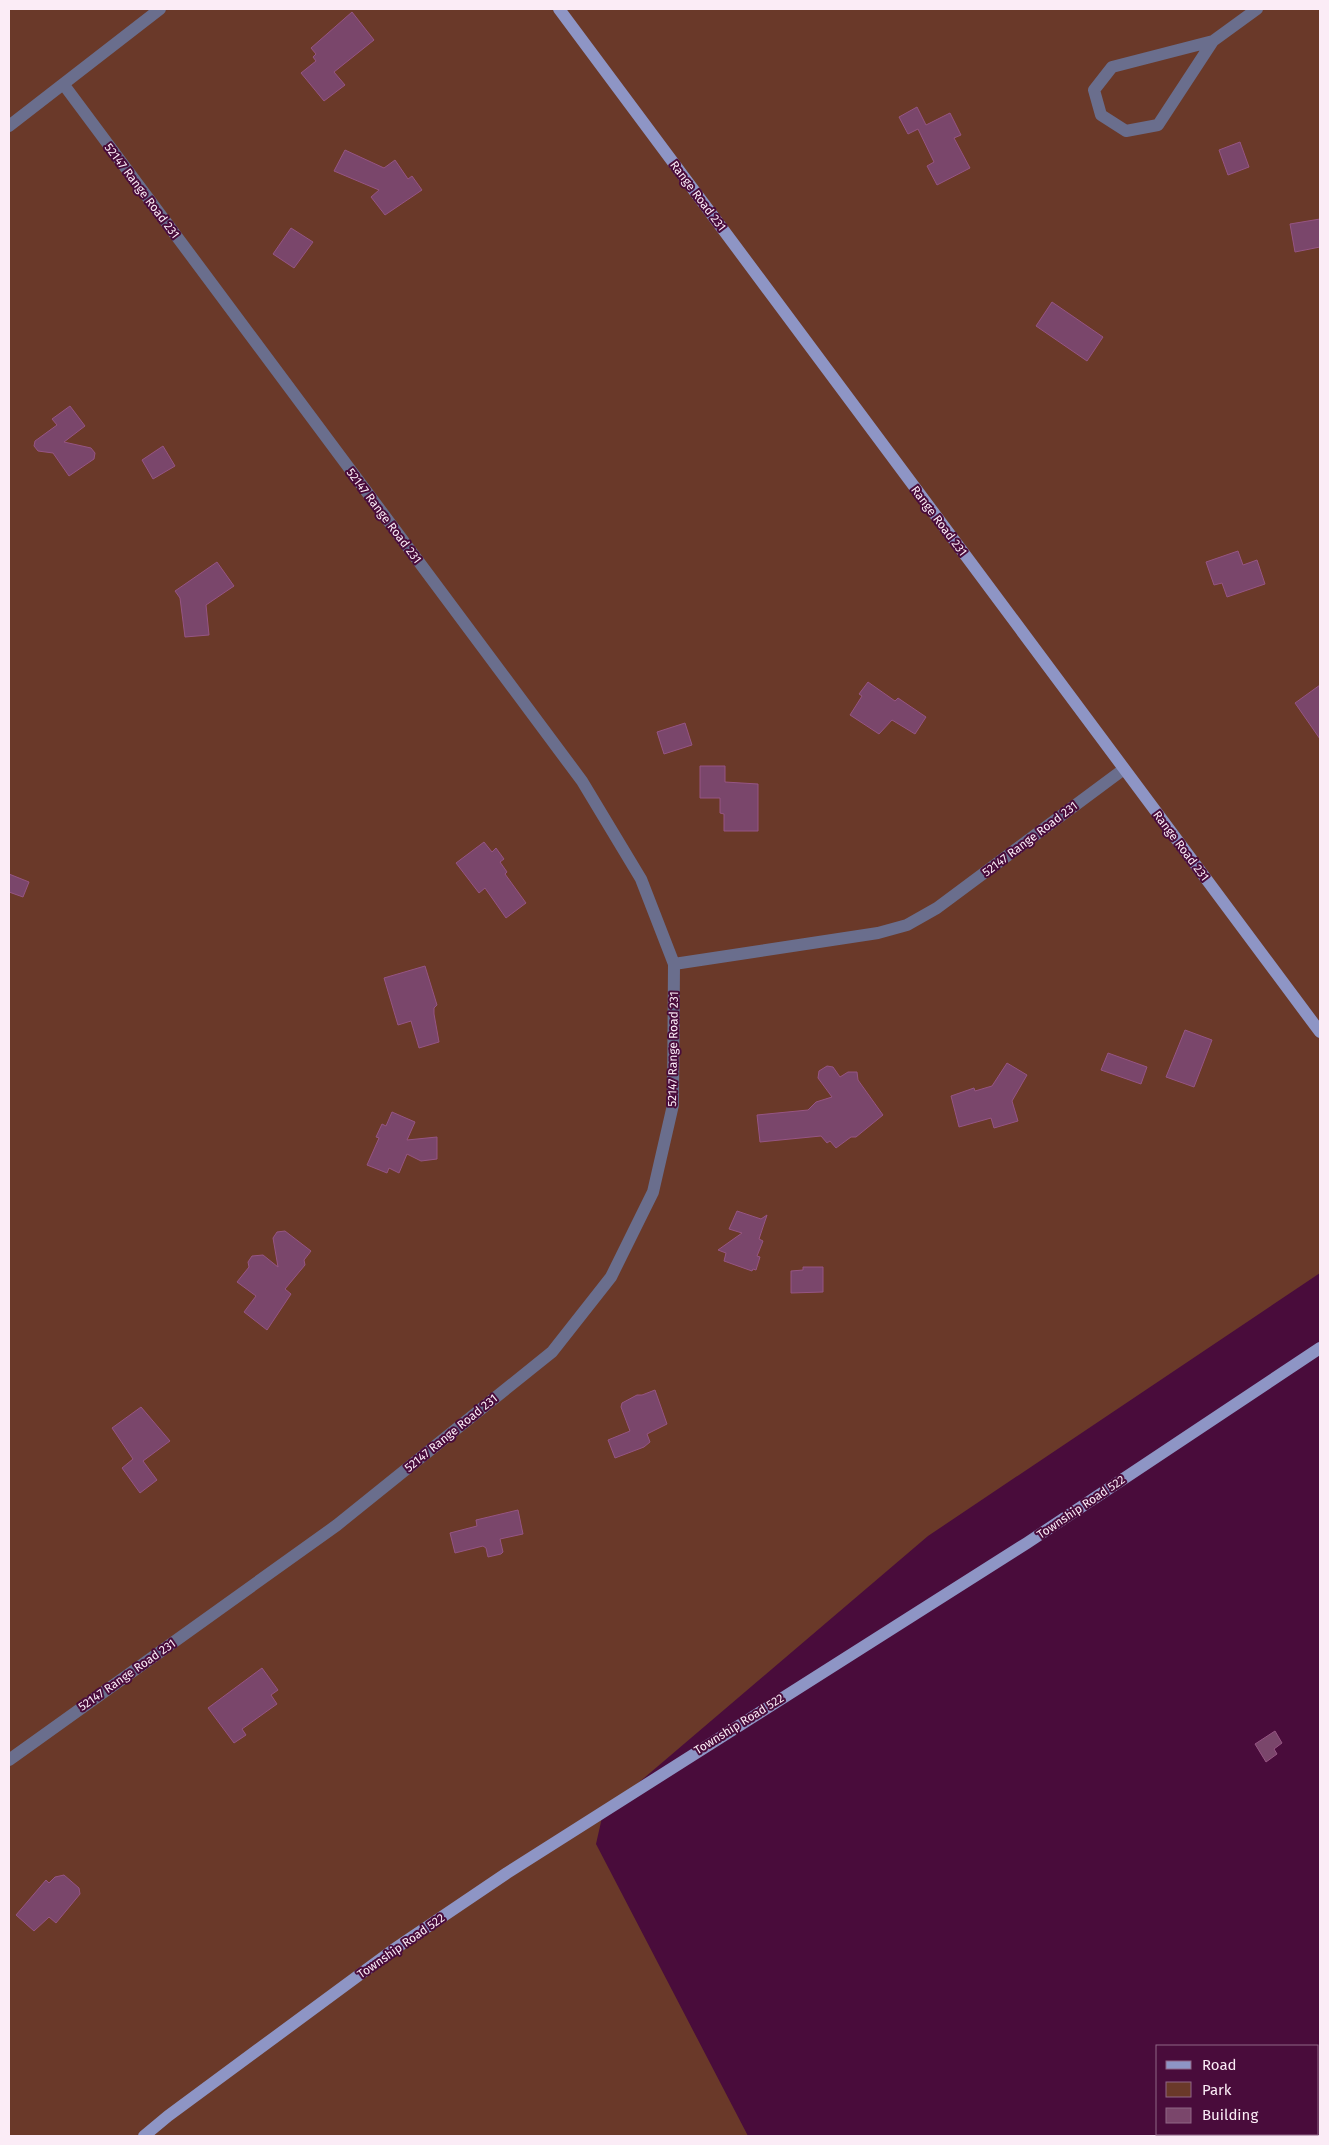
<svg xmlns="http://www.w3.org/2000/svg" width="1329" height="2145" font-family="'Fira Sans',sans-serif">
	<rect width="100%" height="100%" fill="#490c3b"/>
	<!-- green -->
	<path fill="#6a3929" d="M9,9H1320V1273L928,1536L603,1813L596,1844L748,2136H9Z"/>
	<!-- building -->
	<path fill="#7a466b" stroke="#965583" d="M352,12L374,40L334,72L345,85L324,101L301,73L316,61L313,57L316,54L311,48Z
		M917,107L926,125L950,113L961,135L954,138L970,168L937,185L927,166L934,162L918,129L908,134L899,117Z
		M1240,142L1249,167L1228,175L1219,150Z
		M345,150L384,168L395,160L408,179L412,176L422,190L385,215L371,197L379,190L334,171Z
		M1320,219V247L1295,252L1290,224Z
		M291,228L313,242L294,268L273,254Z
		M1052,302L1103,337L1087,361L1036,326Z
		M70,406L85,426L64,442L91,448L95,453L94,459L69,476L53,453L38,451L34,446L35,441L57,425L52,419Z
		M163,446L175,466L153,479L142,460Z
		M1238,551L1243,565L1257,560L1265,584L1227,597L1222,583L1214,585L1206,562Z
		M217,562L234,586L206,605L209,635L185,637L180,598L175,591Z
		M868,682L895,701L898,698L926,717L915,734L892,720L879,734L850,715L862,696L859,694Z
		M1320,685V739L1295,703Z
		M685,723L692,745L664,754L657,732Z
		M700,766H725V782L758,784V831H724V814L720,813V798H700Z
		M484,842L492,852L496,848L504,859L500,862L507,872L505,874L526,903L506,918L485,888L479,893L456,863Z
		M9,874L29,882L23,897L9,892Z
		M425,966L437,1005L434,1008V1014L439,1042L419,1048L411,1021L398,1025L384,978Z
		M1185,1030L1212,1040L1194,1087L1166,1077Z
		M1108,1053L1147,1067L1141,1084L1101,1070Z
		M1007,1063L1027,1075L1012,1101L1018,1121L994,1128L991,1118L959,1127L951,1096L974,1088L975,1091L992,1086Z
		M827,1066L833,1067L840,1077L848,1072H857L858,1080L883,1115L856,1137H851L836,1148L830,1141L827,1143L821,1136L760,1142L757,1115L808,1110L816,1102L832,1097L818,1078L819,1071Z
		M392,1112L415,1122L407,1140L437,1137V1159L421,1161L407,1154L399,1173L389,1168L387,1173L367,1165L379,1138L376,1137L382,1124L386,1126Z
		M737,1211L761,1219L767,1215L759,1239L763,1241L757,1256L760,1257L756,1270L753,1269L752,1271L724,1261L726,1253L718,1250L742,1233L729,1229Z
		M285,1231L311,1251L304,1260L305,1265L285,1289L291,1294L267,1330L244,1312L256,1296L237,1282L249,1267L248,1262L252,1256L263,1255L278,1267L273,1238L277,1232Z
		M803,1267H823V1292L791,1293V1271L803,1270Z
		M655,1390L667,1424L647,1434L650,1442L644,1447L615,1458L608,1440L630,1431L621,1407L622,1403L637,1395H642Z
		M141,1407L170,1441L143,1461L157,1480L140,1493L122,1468L133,1459L112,1428Z
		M518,1510L523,1534L500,1539L503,1552L501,1554L488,1557L486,1548L483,1546L455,1553L450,1533L477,1526L476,1520Z
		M262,1668L278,1690L271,1695L277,1704L242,1729L246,1735L234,1743L208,1708Z
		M1275,1731L1282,1743L1274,1749L1277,1754L1266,1762L1255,1744Z
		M64,1875L79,1888L80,1894L56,1923L49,1917L34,1931L16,1915L46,1880L49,1883L55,1877Z"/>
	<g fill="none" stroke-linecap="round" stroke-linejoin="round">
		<!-- street -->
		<path stroke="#6a6e8d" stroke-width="12" d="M1213,41L1158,125L1126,131L1101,115L1094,90L1112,67L1213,41L1257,9
			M9,126L160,9
			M674,964L878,933L907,925L937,908L1124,769
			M9,1760L337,1525L552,1352L611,1277L653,1192L673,1105L674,964L641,879L582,781L64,85"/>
		<!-- secondary -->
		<path stroke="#8e95c5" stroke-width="12" d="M559,9L1320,1032
			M144,2136L168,2116L393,1950L507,1873L1027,1543L1320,1348"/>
	</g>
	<g text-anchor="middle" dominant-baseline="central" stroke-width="4" stroke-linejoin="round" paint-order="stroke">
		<!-- street labels -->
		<g font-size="12" fill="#fbecf6" stroke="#490c3b">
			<text transform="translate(142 191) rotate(53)">52147 Range Road 231</text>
			<text transform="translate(698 196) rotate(53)">Range Road 231</text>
			<text transform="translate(384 516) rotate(53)">52147 Range Road 231</text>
			<text transform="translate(939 521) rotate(53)">Range Road 231</text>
			<text transform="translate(1030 839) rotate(-37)">52147 Range Road 231</text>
			<text transform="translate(1181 846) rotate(53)">Range Road 231</text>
			<text transform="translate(673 1049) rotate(-89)">52147 Range Road 231</text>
			<text transform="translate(451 1433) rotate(-39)">52147 Range Road 231</text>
			<text transform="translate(1081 1507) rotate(-34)">Township Road 522</text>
			<text transform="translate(127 1675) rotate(-35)">52147 Range Road 231</text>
			<text transform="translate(739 1724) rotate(-32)">Township Road 522</text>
			<text transform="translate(401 1946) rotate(-35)">Township Road 522</text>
		</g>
	</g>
	<!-- border -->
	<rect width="1329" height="2145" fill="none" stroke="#fbecf6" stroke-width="20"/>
	<!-- legend -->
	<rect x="1156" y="2045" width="162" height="90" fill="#490c3b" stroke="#906686"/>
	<rect x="1166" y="2061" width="25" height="8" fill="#8e95c5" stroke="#906686"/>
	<text x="1202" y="2070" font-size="15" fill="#fbecf6">Road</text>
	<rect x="1166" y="2082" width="25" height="15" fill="#6a3929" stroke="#906686"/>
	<text x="1202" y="2095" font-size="15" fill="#fbecf6">Park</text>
	<rect x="1166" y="2108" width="25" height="15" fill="#7a466b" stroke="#906686"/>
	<text x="1202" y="2120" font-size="15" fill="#fbecf6">Building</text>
</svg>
